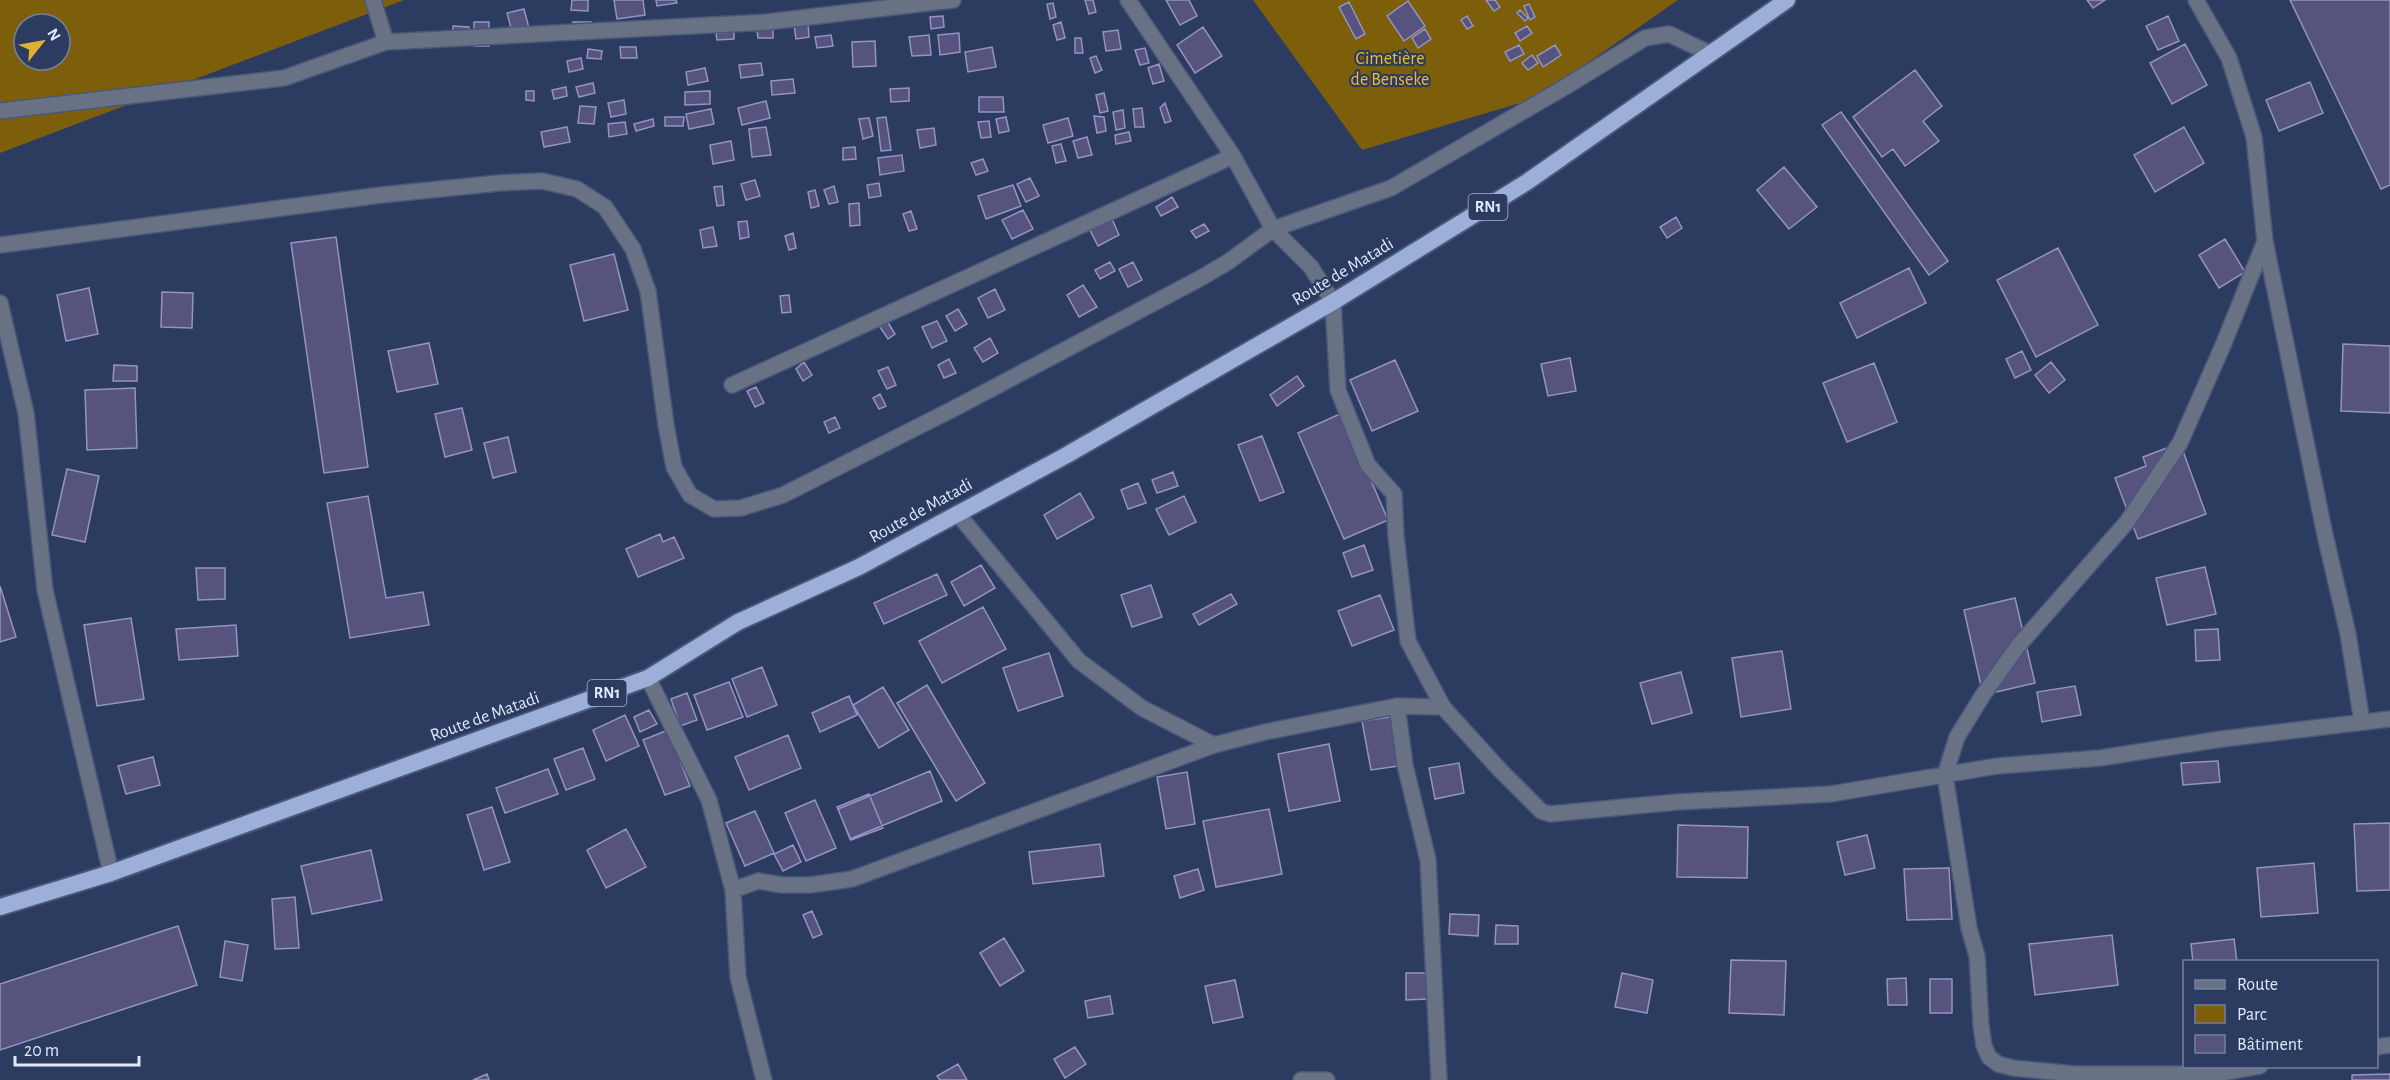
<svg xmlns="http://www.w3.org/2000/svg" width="2390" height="1080" font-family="'Alegreya Sans',sans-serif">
	<rect width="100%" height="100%" fill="#2c3b60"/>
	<!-- green -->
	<path fill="#7d5f0b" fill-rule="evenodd" d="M0,0H404L0,153ZM24,24H60V60H24Z
		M1253,0H1678L1537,98L1362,150Z"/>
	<!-- building -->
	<path fill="#56547e" stroke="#9593c1" stroke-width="1.5" d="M572,0H588V11L571,10Z
		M614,0H643L645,15L617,19Z
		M656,0H676L677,3L657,6Z
		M1085,0H1093L1096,12L1089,14Z
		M1166,0H1189L1197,16L1180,25Z
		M1486,0H1495L1500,7L1494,11Z
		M2087,0H2105L2093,8Z
		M2290,0H2390V185L2381,189Z
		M1408,1L1425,26L1404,41L1387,16Z
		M1349,2L1365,34L1356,39L1339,7Z
		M1053,3L1056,17L1050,19L1047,4Z
		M1529,4L1535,17L1530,20L1524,6Z
		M524,9L529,28L512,32L507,13Z
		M1520,10L1528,18L1525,21L1517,13Z
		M943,16L944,27L931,29L930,17Z
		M1467,16L1473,26L1467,29L1461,20Z
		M2168,16L2179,41L2158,50L2146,26Z
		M474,22H489V46H474Z
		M573,22H591V30L573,31Z
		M1061,22L1065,38L1057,40L1053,25Z
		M808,23L809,37L796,39L794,25Z
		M453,26L469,27L468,42L452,41Z
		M1527,26L1532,33L1520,41L1515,33Z
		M1203,27L1222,56L1195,73L1177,45Z
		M773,29V38H758L757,30Z
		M1425,29L1431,39L1418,48L1412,38Z
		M1118,30L1121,49L1106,51L1103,32Z
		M734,32V39L717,40L716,33Z
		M959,33L960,52L940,55L938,35Z
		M831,35L833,46L817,48L815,37Z
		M929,35L931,55L912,56L909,37Z
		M1075,38H1081L1083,53H1075Z
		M875,41L876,66L853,67L852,42Z
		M2185,44L2207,85L2172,104L2150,63Z
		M1519,45L1524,54L1510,61L1505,52Z
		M1555,45L1561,55L1543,67L1537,56Z
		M620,47H636L637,58H621Z
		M992,47L996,67L968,72L965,52Z
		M1145,48L1149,63L1140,65L1135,50Z
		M588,49L602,51L601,59L587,58Z
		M1532,55L1538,63L1528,70L1522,63Z
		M1096,56L1102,70L1095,73L1090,58Z
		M581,58L583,69L569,72L567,61Z
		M761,63L763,75L741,78L739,65Z
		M1159,64L1164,81L1153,84L1148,68Z
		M705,68L708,81L688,85L686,72Z
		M1915,70L1942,106L1923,121L1939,141L1905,166L1893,149L1882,157L1853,117Z
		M793,79L795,93L772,95L771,81Z
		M2310,82L2323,113L2279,131L2266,100Z
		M593,83L595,93L579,97L576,87Z
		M566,87L567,96L554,99L552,90Z
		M909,88V101L891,102L890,89Z
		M526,91H534V101L526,100Z
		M710,91V104L685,105V92Z
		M1104,93L1108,111L1100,113L1096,95Z
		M979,97H1003L1004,112H979Z
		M624,100L626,114L611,117L608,103Z
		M766,101L770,118L742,125L738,108Z
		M1165,103L1171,121L1165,123L1160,108Z
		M580,106L596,107L594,124L578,123Z
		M1142,108L1144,127H1135L1133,109Z
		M711,109L714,124L689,129L686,114Z
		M1123,110L1125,128L1116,130L1113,112Z
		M1841,112L1948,261L1929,275L1822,125Z
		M1094,116L1104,117L1106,131L1097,133Z
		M665,117H684L683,126H665Z
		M886,117L891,150L881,151L877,118Z
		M1006,117L1009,131L999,133L996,119Z
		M869,118L873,136L863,139L859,119Z
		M1068,118L1073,136L1048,143L1043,125Z
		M653,119L654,126L636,131L634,124Z
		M989,121L991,137L981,138L978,122Z
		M625,122L627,134L609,137L608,124Z
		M567,127L570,142L544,147L541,132Z
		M766,127L771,155L752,157L749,129Z
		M2184,127L2204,163L2155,192L2134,155Z
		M934,128L936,145L920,148L917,130Z
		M1129,132L1131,141L1116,144L1115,135Z
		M1087,137L1092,155L1078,158L1073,141Z
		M731,141L734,160L713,164L710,145Z
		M1061,144L1066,161L1056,163L1052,146Z
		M855,147L856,159L843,160V148Z
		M902,155L904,171L880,175L878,158Z
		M983,159L988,171L976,175L971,163Z
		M1784,167L1817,207L1789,229L1757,190Z
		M1030,178L1039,196L1026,202L1017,184Z
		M755,180L760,196L746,200L741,184Z
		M879,183L881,196L869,198L867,185Z
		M1013,185L1021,206L986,219L978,196Z
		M722,186L724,205L717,206L714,187Z
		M834,186L838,202L829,204L824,190Z
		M815,190L819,206L811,208L808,192Z
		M1172,197L1178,207L1161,216L1156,207Z
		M859,203L860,225L850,226L849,204Z
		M1023,210L1033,229L1012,239L1002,220Z
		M911,211L917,229L909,231L903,214Z
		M1676,217L1682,228L1667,238L1660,227Z
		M1112,219L1119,235L1098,246L1090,230Z
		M747,221L749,237L740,239L738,222Z
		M1204,224L1209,231L1196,238L1191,231Z
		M713,227L717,246L703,248L700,230Z
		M793,233L796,248L789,250L785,236Z
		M336,237L368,467L324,473L291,243Z
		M2225,239L2245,272L2219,288L2199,255Z
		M2058,248L2098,325L2036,357L1997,280Z
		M614,254L628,310L584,321L570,265Z
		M1110,262L1115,271L1100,279L1095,270Z
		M1133,262L1142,280L1128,287L1119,269Z
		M1909,268L1926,303L1857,338L1840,303Z
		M1083,285L1097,307L1079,317L1067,295Z
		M89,288L98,334L66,341L57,295Z
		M995,289L1005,310L988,318L978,298Z
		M162,292L193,293L192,328L161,327Z
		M789,295L791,312L782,313L780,296Z
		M958,309L967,324L955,331L946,316Z
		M886,319L895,334L888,339L880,327Z
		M937,321L947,341L932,348L922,327Z
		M990,338L998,353L983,362L974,348Z
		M429,343L438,384L397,392L388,351Z
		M2343,344L2390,346V413L2341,411Z
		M2022,351L2031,370L2015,378L2006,359Z
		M1570,358L1576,391L1548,396L1541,364Z
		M949,359L956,373L944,378L938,365Z
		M1395,360L1418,411L1372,431L1350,380Z
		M804,362L812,375L803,381L796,369Z
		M2051,362L2065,380L2049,393L2035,375Z
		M1874,363L1897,422L1847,442L1823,383Z
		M114,365L137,366V381H113Z
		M888,367L896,385L887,389L878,371Z
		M1297,376L1304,386L1277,406L1270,395Z
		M756,387L764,403L755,407L747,391Z
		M135,388L137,448L87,450L85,390Z
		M880,394L886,406L879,409L873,398Z
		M462,408L472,450L445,457L435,414Z
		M1342,413L1388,520L1344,539L1298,433Z
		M835,417L840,428L829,433L824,422Z
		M1262,436L1284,492L1260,501L1238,445Z
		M508,437L516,472L493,478L484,443Z
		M2180,443L2206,514L2138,539L2115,478L2146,466L2143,457Z
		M67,469L99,476L85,542L52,535Z
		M1173,472L1178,486L1157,493L1152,480Z
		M1138,483L1146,503L1128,509L1121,490Z
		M1080,493L1094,518L1057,539L1044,515Z
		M368,496L386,598L423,592L429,625L350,638L327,503Z
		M1184,496L1196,522L1169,535L1156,509Z
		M660,534L663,542L674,537L684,558L638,577L626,549Z
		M1364,545L1373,570L1352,577L1343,553Z
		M981,565L995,588L964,606L951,582Z
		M2205,567L2216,614L2167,625L2156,578Z
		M196,568H225V599L198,600Z
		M937,574L947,595L884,624L874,603Z
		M1151,585L1162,617L1132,627L1121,595Z
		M0,586L16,637L0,642Z
		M1231,594L1237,604L1199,625L1193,614Z
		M1380,595L1394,630L1352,646L1338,611Z
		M2015,598L2035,683L1983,695L1964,610Z
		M983,607L1006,649L942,683L919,641Z
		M131,618L144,699L97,706L84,625Z
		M236,625L238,656L179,660L176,629Z
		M2218,629L2220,660L2196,661L2195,630Z
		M1782,651L1791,709L1741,717L1732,658Z
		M1049,653L1063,696L1018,711L1003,668Z
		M762,667L777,705L747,717L732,679Z
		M1681,672L1692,713L1652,724L1640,683Z
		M729,682L743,717L707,730L694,695Z
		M927,685L985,783L956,801L897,703Z
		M2075,686L2081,715L2042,722L2037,692Z
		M883,687L909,730L879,748L853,705Z
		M687,693L697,720L680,726L671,699Z
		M849,696L857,715L820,732L812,713Z
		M649,710L657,724L640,732L634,717Z
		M625,715L639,746L606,761L593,730Z
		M1397,716L1405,765L1371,770L1362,721Z
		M668,730L690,786L665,795L643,740Z
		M788,735L801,768L749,790L735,757Z
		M1329,744L1340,801L1289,811L1278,754Z
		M583,748L595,779L566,790L554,759Z
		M153,757L160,785L126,794L118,766Z
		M2218,761L2220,782L2183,785L2181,763Z
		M1459,763L1464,793L1435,799L1429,768Z
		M548,769L558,794L505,813L496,788Z
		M930,771L942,801L850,839L838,809Z
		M1187,772L1195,824L1166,829L1157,777Z
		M869,794L883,828L851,840L837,807Z
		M815,800L836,848L806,861L785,813Z
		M492,807L510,862L484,870L467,815Z
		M1269,809L1282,874L1216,887L1203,821Z
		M755,811L774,853L745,866L726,823Z
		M2390,823V890L2357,891L2354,824Z
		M1678,825L1748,827L1747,878L1677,877Z
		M626,829L646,867L606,888L587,850Z
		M1867,835L1875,868L1845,875L1837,842Z
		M1100,844L1104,876L1033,884L1029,852Z
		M793,845L801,862L783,871L774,854Z
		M371,850L382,900L312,914L301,866Z
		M2314,863L2318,913L2261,917L2257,868Z
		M1949,868L1952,919L1907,920L1904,869Z
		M1198,869L1204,890L1180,898L1174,876Z
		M295,897L299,948L275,949L272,899Z
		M812,911L822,934L813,938L803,915Z
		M1450,914L1479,915L1478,936L1449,934Z
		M1496,925L1518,926V944H1495Z
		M178,926L197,985L0,1050V984Z
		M2112,935L2118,985L2035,995L2029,944Z
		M1004,938L1024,971L1000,986L980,953Z
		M2234,939L2237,962H2193L2191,944Z
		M225,941L248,945L242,981L220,977Z
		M1731,960L1786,961L1784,1015L1729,1013Z
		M1406,973H1428V999L1406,1000Z
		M1622,973L1653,980L1647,1013L1615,1007Z
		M1906,978L1907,1005H1888L1887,979Z
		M1930,979H1952V1013H1930Z
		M1235,980L1243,1017L1213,1023L1205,986Z
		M1110,996L1113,1014L1088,1018L1085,1001Z
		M1075,1047L1086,1064L1065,1078L1054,1059Z
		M958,1064L967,1080H940L937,1076Z
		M487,1074L489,1080H473Z
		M2390,1074V1080H2352V1075Z"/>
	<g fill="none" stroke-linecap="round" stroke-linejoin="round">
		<defs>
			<path id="service" d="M373,0L386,42
				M1128,0L1233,156L1273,229L1311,267L1333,302
				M0,111L284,78L386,42L767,22L953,0"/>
			<path id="minor" d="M2196,0L2229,58L2254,137L2265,241L2325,535L2348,634L2362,722
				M0,245L381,195L499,183L542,181L577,189L605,207L633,249L648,291L666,425L674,467L690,495L714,509L741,508L783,495L957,407L1199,279L1228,262L1273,229L1391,188L1565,87L1645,38L1669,34L1711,54
				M1333,302L1338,390L1368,465L1394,494L1396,536L1408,641L1443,707L1500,770L1541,811L1550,814L1677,802L1831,794L1997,766L2100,758L2222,739L2390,719
				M0,303L26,413L45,590L111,873
				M732,385L1233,156
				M957,513L1079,661L1142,708L1214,745
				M648,678L709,800L733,890L738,977L764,1080
				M1397,706L1405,765L1428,860L1439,1080
				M733,890L758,881L782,885H810L852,879L1214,745L1265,732L1397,706L1443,707
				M2376,1047L2390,1045
				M2260,1066L2216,1074H2074L2013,1068L1998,1064L1989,1057L1984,1046L1981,1025L1977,956L1969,928L1945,775L1957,737L1983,695L2018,646L2127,522L2180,443L2224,343L2265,241
				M1301,1080H1327"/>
			<path id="trunk" d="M0,907L111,873L648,678L738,622L859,567L1065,456L1333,302L1527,182L1787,0"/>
		</defs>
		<!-- service casing -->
		<use href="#service" stroke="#495779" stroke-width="18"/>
		<!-- minor casing -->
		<use href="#minor" stroke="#495779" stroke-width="18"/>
		<!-- trunk casing -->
		<use href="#trunk" stroke="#495779" stroke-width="20"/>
		<!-- service -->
		<use href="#service" stroke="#697284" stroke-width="15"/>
		<!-- minor -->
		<use href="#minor" stroke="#697284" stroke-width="15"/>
		<!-- trunk -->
		<use href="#trunk" stroke="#9cafd8" stroke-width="16"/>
	</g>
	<g text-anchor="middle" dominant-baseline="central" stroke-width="4.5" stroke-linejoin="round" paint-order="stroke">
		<!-- shield labels -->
		<g fill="#2c3b60" stroke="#a9b4cc" stroke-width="1.5">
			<rect x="1468.5" y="194" width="39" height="26" rx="4.5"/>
			<rect x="587.5" y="680" width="39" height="26" rx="4.5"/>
		</g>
		<g font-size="16" font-weight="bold" fill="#dfe8fb">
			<text x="1488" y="207">RN1</text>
			<text x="607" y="693">RN1</text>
		</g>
		<!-- park labels -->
		<g font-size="18" fill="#f1bb2a" stroke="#2c3b60">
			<text x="1390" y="59">Cimetière<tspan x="1390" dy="21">de Benseke</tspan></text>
		</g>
		<!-- street labels -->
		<g font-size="18" fill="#dfe8fb" stroke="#2c3b60">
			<text transform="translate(1343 272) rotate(-31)">Route de Matadi</text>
			<text transform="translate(921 511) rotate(-29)">Route de Matadi</text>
			<text transform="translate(485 717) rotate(-20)">Route de Matadi</text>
		</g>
	</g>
	<!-- legend -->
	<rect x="2183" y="960" width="195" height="108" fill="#2c3b60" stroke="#74809e" stroke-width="1.5"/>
	<rect x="2195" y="980" width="30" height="9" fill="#697284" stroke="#74809e" stroke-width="1.5"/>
	<text x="2237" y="990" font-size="18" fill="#dfe8fb">Route</text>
	<rect x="2195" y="1005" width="30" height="18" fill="#7d5f0b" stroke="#74809e" stroke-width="1.5"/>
	<text x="2237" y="1020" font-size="18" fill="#dfe8fb">Parc</text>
	<rect x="2195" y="1035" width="30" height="18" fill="#56547e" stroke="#74809e" stroke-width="1.5"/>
	<text x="2237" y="1050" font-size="18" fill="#dfe8fb">Bâtiment</text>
	<!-- north arrow -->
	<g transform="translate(42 42) rotate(59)"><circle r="28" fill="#2c3b60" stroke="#74809e" stroke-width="1.5"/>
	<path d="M0-4.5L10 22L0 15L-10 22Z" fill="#e0b034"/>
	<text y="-9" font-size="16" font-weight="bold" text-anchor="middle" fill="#dfe8fb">N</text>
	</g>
	<!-- scale -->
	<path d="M15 1056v9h124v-9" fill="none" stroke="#dfe8fb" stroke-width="3"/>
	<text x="24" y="1056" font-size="18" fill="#dfe8fb" stroke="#2c3b60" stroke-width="4.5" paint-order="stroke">20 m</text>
</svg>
